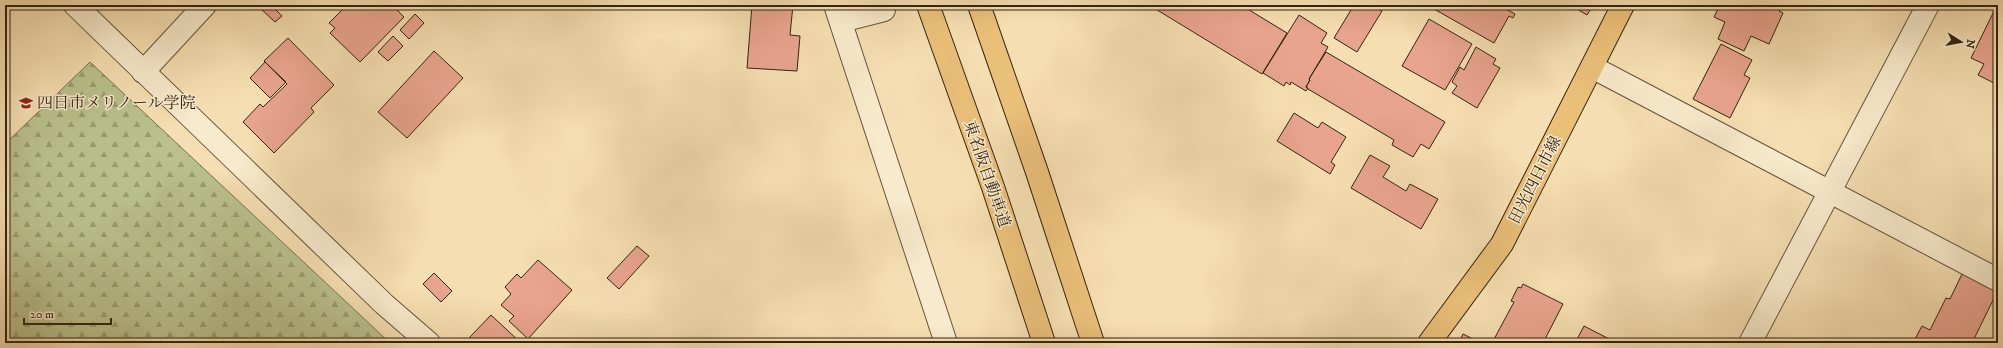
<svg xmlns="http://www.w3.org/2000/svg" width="2003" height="348" font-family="'IM FELL DW Pica','Noto Serif JP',serif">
	<defs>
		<pattern id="forest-firs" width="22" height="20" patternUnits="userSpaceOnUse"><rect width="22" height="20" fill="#bac18d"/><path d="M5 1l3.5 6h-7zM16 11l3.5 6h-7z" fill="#989d72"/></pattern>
	</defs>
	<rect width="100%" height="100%" fill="#f5deb1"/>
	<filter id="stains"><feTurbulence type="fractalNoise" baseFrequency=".005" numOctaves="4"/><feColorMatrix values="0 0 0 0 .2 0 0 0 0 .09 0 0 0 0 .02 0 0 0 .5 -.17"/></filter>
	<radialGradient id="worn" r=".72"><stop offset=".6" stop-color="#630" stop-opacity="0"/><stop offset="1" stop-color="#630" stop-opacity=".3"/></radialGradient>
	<!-- forest -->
	<path fill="url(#forest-firs)" stroke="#767250" d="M90,62L390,343H5V144Z"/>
	<!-- building -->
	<path fill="#e8a48d" stroke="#332412" d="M265,5H271L282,16L275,22L261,9Z
		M347,5L353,7L355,5H392L404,17L360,62L330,33L335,28L329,23Z
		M752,5H793L790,35L800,36L797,71L747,68Z
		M1149,5H1241L1287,33L1262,74Z
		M1354,5H1371L1382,11L1357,52L1334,38Z
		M1427,5H1498L1515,14L1513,18L1509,16L1494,43Z
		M1570,5H1593L1587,15Z
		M1720,5H1782L1779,11L1783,13L1769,44L1751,36L1744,51L1718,39L1725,22L1714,17Z
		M1996,7L1998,8V85L1978,75L1984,64L1971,58Z
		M415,14L424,23L409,39L400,30Z
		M1299,15L1327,33L1321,43L1328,47L1309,79L1310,80L1306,87L1308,88L1306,91L1291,82L1290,85L1286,82L1284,86L1263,73Z
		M1429,19L1472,44L1445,90L1402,66Z
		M393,36L403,46L388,61L378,52Z
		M288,38L334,85L311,108L314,112L274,153L243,122L260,104L263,107L287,84L264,61Z
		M1721,44L1752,60L1744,75L1750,78L1730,118L1693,99Z
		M1476,47L1496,59L1493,64L1500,68L1477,108L1452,93L1457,86L1452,82L1460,67L1464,70Z
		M434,51L463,78L407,138L378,112Z
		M1326,52L1445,122L1429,149L1421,144L1413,157L1392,145L1394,140L1308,89L1306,87L1310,80L1309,79Z
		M265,62L286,82L270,98L250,78Z
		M1294,113L1318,128L1322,122L1346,137L1331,162L1335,165L1330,174L1277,141Z
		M1370,155L1390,166L1383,177L1406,191L1410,184L1438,199L1421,229L1351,188Z
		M637,246L649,256L619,289L607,278Z
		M538,260L572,290L528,339L509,321L514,316L501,305L511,294L505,287L517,274L521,278Z
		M1964,270L1998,290L1972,343H1913L1922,326L1930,330L1946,298L1950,299Z
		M434,273L452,291L441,302L423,284Z
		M1523,284L1563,304L1543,343H1492L1514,302L1511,301L1518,287L1521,288Z
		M491,315L521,343H475L469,338Z
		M1584,326L1615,342V343H1575Z
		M1463,334L1481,343H1459Z"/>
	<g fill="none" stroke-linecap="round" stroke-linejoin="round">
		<defs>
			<path id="minor" d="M75,5L384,304L429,343
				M835,5L946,343
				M841,21L884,10
				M1592,67L1998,280
				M143,72L205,5
				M1750,343L1928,5"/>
			<path id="major" d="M1429,343L1502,244L1623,5"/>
			<path id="highway" d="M928,5L993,187L1044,343
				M979,5L1037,172L1093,343"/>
		</defs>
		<!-- minor casing -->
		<use href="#minor" stroke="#64523a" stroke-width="24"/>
		<!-- major casing -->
		<use href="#major" stroke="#332412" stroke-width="24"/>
		<!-- highway casing -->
		<use href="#highway" stroke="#332412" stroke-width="24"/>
		<!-- minor -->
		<use href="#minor" stroke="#f8eacc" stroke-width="22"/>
		<!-- major -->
		<use href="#major" stroke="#eabf78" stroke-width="22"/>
		<!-- highway -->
		<use href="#highway" stroke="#eabf78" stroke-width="22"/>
	</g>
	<!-- icons -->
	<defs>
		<symbol id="school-bare" viewBox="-9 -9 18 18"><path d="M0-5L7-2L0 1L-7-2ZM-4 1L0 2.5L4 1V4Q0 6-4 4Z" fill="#8f2418" stroke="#f8eacc" stroke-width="2.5" paint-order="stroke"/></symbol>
	</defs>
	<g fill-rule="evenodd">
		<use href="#school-bare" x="16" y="93" width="20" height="20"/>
	</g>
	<g text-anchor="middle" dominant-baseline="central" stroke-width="3" stroke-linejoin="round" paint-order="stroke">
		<!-- poi labels -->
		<g font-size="16" fill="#332412" stroke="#f8eacc" text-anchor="start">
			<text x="37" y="103">四日市メリノール学院</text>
		</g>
		<!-- street labels -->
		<g font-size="16" fill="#332412" stroke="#f8eacc">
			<text transform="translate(987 174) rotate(71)">東名阪自動車道</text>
			<text transform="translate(1535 180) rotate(-63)">田光四日市線</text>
		</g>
	</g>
	<!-- margin -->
	<rect width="2003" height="348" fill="none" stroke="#f5deb1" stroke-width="20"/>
	<rect x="6" y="6" width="1991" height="336" fill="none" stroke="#332412" stroke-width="2"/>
	<rect x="10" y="10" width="1983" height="328" fill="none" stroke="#332412"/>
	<!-- north arrow -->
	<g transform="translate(1961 42) rotate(101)" stroke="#f8eacc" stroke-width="3" paint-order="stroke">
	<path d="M0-3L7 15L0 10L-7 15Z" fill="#332412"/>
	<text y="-6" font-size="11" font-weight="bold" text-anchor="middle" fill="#332412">N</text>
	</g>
	<!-- scale -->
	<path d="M24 318v6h87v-6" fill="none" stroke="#332412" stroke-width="2"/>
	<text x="30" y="318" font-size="12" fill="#332412" stroke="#f8eacc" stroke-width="3" paint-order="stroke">20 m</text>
	<rect width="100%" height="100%" filter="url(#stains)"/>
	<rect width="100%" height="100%" fill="url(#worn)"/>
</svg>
